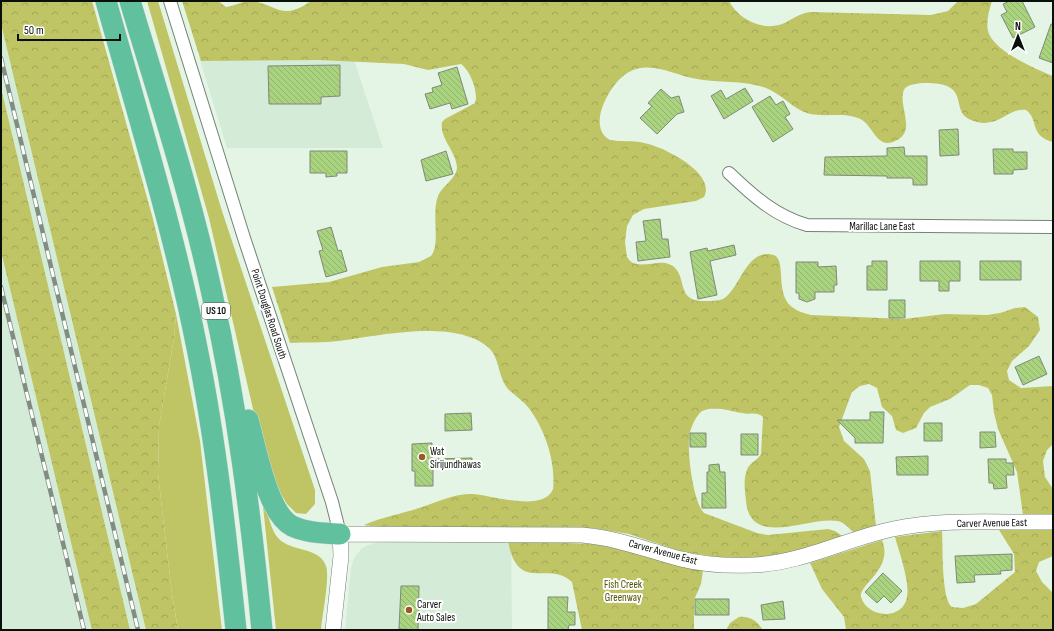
<svg xmlns="http://www.w3.org/2000/svg" width="1054" height="631" font-family="'Sofia Sans Condensed',sans-serif">
	<defs>
		<pattern id="forest-crowns" width="20" height="18" patternUnits="userSpaceOnUse"><rect width="20" height="18" fill="#bfc565"/><path d="M2 6a3 3 0 1 1 6 0M12 15a3 3 0 1 1 6 0" fill="none" stroke="#a3a856"/></pattern>
		<pattern id="building-back-hatch" width="6" height="6" patternUnits="userSpaceOnUse"><rect width="6" height="6" fill="#a9d37e"/><path d="M-1 5l2 2M0 0l6 6M5-1l2 2" fill="none" stroke="#90b46c"/></pattern>
	</defs>
	<rect width="100%" height="100%" fill="#e4f5e6"/>
	<!-- built -->
	<path fill="#d4ebd7" d="M1,24L70,313L146,630H1Z
		M199,57H353L383,148H227Z
		M384,541H511L512,630H345L351,568L354,558L362,548L368,545Z"/>
	<!-- green -->
	<path fill="#bfc565" d="M147,1H158L222,211L315,490V504L306,514L296,513L287,504L278,489L259,435L209,218Z
		M176,314L200,441L222,630H178L172,594L158,474L159,426L174,338Z
		M263,506H265C269,516 271,531 279,539C292,552 320,547 326,566C330,578 322,616 321,630H276Z"/>
	<!-- forest -->
	<path fill="url(#forest-crowns)" d="M1,1H92L153,219L176,314L174,338L159,426L158,474L172,594L178,630H146L1,24Z
		M182,1H218L226,7C234,6 242,1 251,1C278,4 281,22 311,1H729C738,18 759,30 779,25C790,22 796,14 810,12L931,15L948,11L958,1H992C989,10 986,22 988,31C993,51 1036,69 1053,76V142C1029,136 1039,119 1026,110C1008,107 998,131 971,120C949,111 972,84 929,83C921,83 912,83 905,88C896,102 916,128 899,139C876,154 874,123 858,118C842,112 824,118 807,113C793,109 782,94 766,88C743,80 720,83 697,79C675,76 652,60 629,72C611,81 585,127 610,140C621,142 633,140 644,143C662,146 717,173 704,197L696,201L644,209L633,215L627,226L625,242L627,257L630,261C642,270 659,258 671,265C689,275 674,302 705,301C711,301 718,301 723,299C740,290 747,244 776,256C781,262 780,267 781,274C782,299 786,309 811,315L904,319L945,314L987,315L1000,313L1015,308L1025,307L1038,317L1040,330L1029,346L1012,361L1007,371L1009,380L1021,388L1053,386V444L1047,450L1043,461L1045,477L1053,489V515H1023L1017,472L998,429L994,413L992,395L988,388L979,385H970L950,399L930,407L924,413L916,428L903,433L896,430L892,416L882,407L877,388L869,384L860,386L852,392L839,427L844,441L864,459L870,471L876,526L854,533C849,528 844,522 837,521C809,516 750,549 746,501C745,491 743,479 747,470C749,463 757,461 761,454L763,417C757,411 750,415 742,413C729,411 715,405 702,411C696,416 692,425 690,432C686,448 693,502 704,513L757,533L768,535L828,529L835,531L844,537L783,555L751,558H725L683,552L629,534L592,528L377,527L364,525C382,517 401,514 419,508C436,503 454,493 472,494C491,495 544,513 553,489C556,462 545,429 528,407C523,401 516,396 510,391C497,378 501,360 489,348C455,318 379,336 339,341C323,343 306,342 290,343L272,287L329,282L382,267L419,262L431,256C441,243 431,215 438,196C442,186 456,179 457,168C457,152 439,138 442,122L445,119L475,103C479,93 470,70 461,64L428,70L404,64L319,60L201,61Z
		M1,88L130,630H92L1,251Z
		M999,530H1053V556L1039,562L1036,571L1042,582L1053,593V630H846L844,617L822,589L810,563L882,540C894,569 858,585 861,597C867,618 903,621 907,597C910,581 899,552 895,537L942,531C943,545 941,600 952,607L963,608L976,604L1015,572L1014,554Z
		M508,541L598,544L703,570L701,584L694,600V630H582L572,582C548,559 518,595 508,541Z
		M739,617C750,616 757,621 763,630H726L730,623Z"/>
	<!-- building -->
	<path fill="url(#building-back-hatch)" stroke="#808979" d="M1010,1H1022L1035,27L1013,38L1001,15L1007,12L1003,4Z
		M1051,24H1053V63L1039,58Z
		M340,65V96L321,97V104H269L268,66Z
		M457,67L468,104L452,109L450,103L430,109L425,94L433,92L432,88L442,85L438,73Z
		M745,88L753,101L724,119L711,96L721,90L726,99Z
		M661,89L671,98L679,96L684,112L677,114L657,134L640,118L652,106L648,103Z
		M770,96L776,105L783,101L790,114L785,117L793,129L773,142L752,107Z
		M958,129L959,155L940,156L939,130Z
		M904,147L905,156H927V185H913V179L911,178H887V176L824,175L825,157L887,156V148Z
		M993,149H1013V152H1027V169L1013,170V174H994Z
		M310,151H347V173H337V176L326,177V173H310Z
		M446,151L453,174L426,181L421,160Z
		M660,219L662,239H668L670,257L638,261L636,242L646,241L643,221Z
		M331,227L338,251L341,250L347,271L326,277L319,251L323,250L317,231Z
		M734,245L736,255L710,261L717,295L698,299L690,252L707,248L708,251Z
		M872,261H887V290H867V266H872Z
		M920,261H960V281H949V291H939V281H920Z
		M980,261H1021V280H980Z
		M796,262H818V267L836,266L837,285H834V292H815V299L807,302L799,299V293H796Z
		M889,300H905V318H889Z
		M1039,356L1047,374L1023,385L1015,367Z
		M870,412H884L883,443H855V438L837,420H870Z
		M471,413L472,430L445,431V414Z
		M924,423H942V441H924Z
		M980,432H995L996,447L980,448Z
		M690,433H706V447H690Z
		M741,434H758V455H741Z
		M432,443V459L472,458V467L433,469V486H415V471H412V444Z
		M928,456V475H897L896,457Z
		M988,459H1006V463H1013L1014,475H1006L1007,488L994,489L993,483H989Z
		M719,464L720,472H725L726,508H702V493H707V472H709V465Z
		M1012,554V570L1000,571L1001,574L974,575L975,582L957,583L955,556Z
		M883,573L902,591L891,603L884,596L877,603L865,592Z
		M401,586H419L418,630L399,629Z
		M548,597H568L567,612H575V625H569L568,630H548Z
		M695,599H729V615H695Z
		M783,601L785,619L763,620L761,605Z"/>
	<g fill="none" stroke-linecap="round" stroke-linejoin="round">
		<defs>
			<path id="minor" d="M170,1L244,238L332,502L340,534
				M729,173C752,195 775,216 807,225L1053,227"/>
			<path id="tertiary" d="M333,630L341,556L340,534L582,535C617,538 647,550 681,559C705,565 729,566 753,565C803,563 845,539 893,529C945,518 1000,523 1053,522"/>
			<path id="motorway" d="M106,1C138,116 174,231 197,348C216,441 226,535 236,630
				M130,1C159,98 191,195 212,294C237,405 251,517 262,630
				M248,420C256,447 267,513 292,526C307,533 324,533 340,534"/>
		</defs>
		<!-- minor casing -->
		<use href="#minor" stroke="#738275" stroke-width="14"/>
		<!-- tertiary casing -->
		<use href="#tertiary" stroke="#738275" stroke-width="16"/>
		<!-- motorway casing -->
		<use href="#motorway" stroke="#d8d9d8" stroke-width="22"/>
		<!-- minor -->
		<use href="#minor" stroke="#fff" stroke-width="12"/>
		<!-- tertiary -->
		<use href="#tertiary" stroke="#fff" stroke-width="15"/>
		<!-- motorway -->
		<use href="#motorway" stroke="#61c19e" stroke-width="21"/>
		<defs>
			<path id="rail" d="M1,58L138,630
				M1,287L84,630"/>
		</defs>
		<!-- rail casing -->
		<use href="#rail" stroke="#818d83" stroke-width="4.5"/>
		<!-- rail -->
		<use href="#rail" stroke="#fff" stroke-width="3" stroke-dasharray="9" stroke-linecap="butt"/>
	</g>
	<!-- markers -->
	<g fill="#9b5a25" stroke="#fff" stroke-width="1.5">
		<circle cx="422" cy="457" r="4"/>
		<circle cx="409" cy="610" r="4"/>
	</g>
	<g text-anchor="middle" dominant-baseline="central" stroke-width="4" stroke-linejoin="round" paint-order="stroke">
		<!-- shield labels -->
		<rect fill="#fff" stroke="#535754" stroke-width="1" x="202" y="303" width="28" height="16" rx="3"/>
		<g font-size="10" font-weight="bold" fill="#090f0a">
			<text x="216" y="311">US 10</text>
		</g>
		<!-- street labels -->
		<g font-size="11" fill="#090f0a" stroke="#fff">
			<text x="882" y="226">Marillac Lane East</text>
			<text transform="translate(269 314) rotate(72)">Point Douglas Road South</text>
			<text transform="translate(992 523) rotate(-1)">Carver Avenue East</text>
			<text transform="translate(663 552) rotate(15)">Carver Avenue East</text>
		</g>
		<!-- poi labels -->
		<g font-size="11" fill="#090f0a" stroke="#fff" text-anchor="start">
			<text x="430" y="451">Wat<tspan x="430" dy="13">Sirijundhawas</tspan></text>
			<text x="417" y="604">Carver<tspan x="417" dy="13">Auto Sales</tspan></text>
		</g>
		<!-- park labels -->
		<g font-size="11" fill="#4f5104" stroke="#fff">
			<text x="623" y="584">Fish Creek<tspan x="623" dy="13">Greenway</tspan></text>
		</g>
	</g>
	<!-- border -->
	<rect width="1054" height="631" fill="none" stroke="#090f0a" stroke-width="4"/>
	<!-- north arrow -->
	<g transform="translate(1018 36)" stroke="#ffffff" stroke-width="3" paint-order="stroke">
	<path d="M0-3L7 15L0 10L-7 15Z" fill="#090f0a"/>
	<text y="-6" font-size="11" font-weight="bold" text-anchor="middle" fill="#090f0a">N</text>
	</g>
	<!-- scale -->
	<path d="M18 34v6h102v-6" fill="none" stroke="#090f0a" stroke-width="2"/>
	<text x="24" y="34" font-size="12" fill="#090f0a" stroke="#ffffff" stroke-width="3" paint-order="stroke">50 m</text>
</svg>
